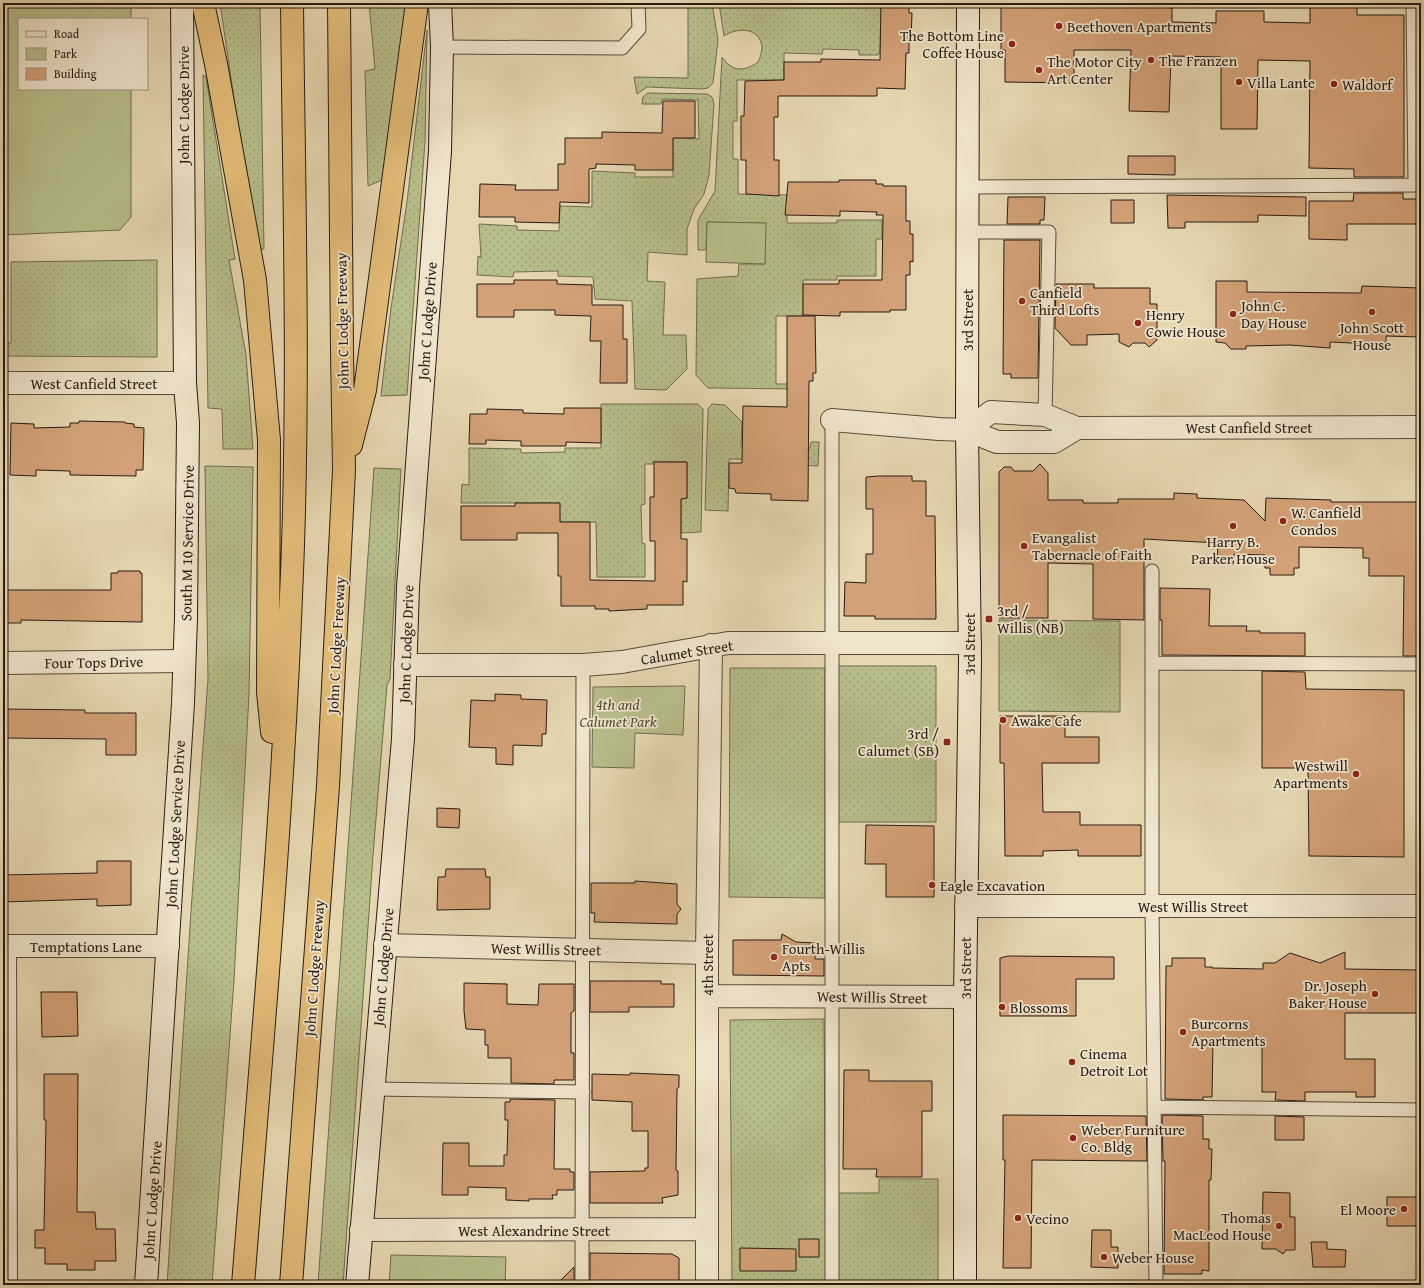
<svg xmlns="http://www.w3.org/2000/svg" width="1424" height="1288" font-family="'Gentium Book Plus',serif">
	<defs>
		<pattern id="grass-dots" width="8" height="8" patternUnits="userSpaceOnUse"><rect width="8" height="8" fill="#b7be8a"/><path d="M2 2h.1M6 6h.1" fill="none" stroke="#9da376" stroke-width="1.8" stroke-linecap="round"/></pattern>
	</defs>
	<rect width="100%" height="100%" fill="#e6d7b1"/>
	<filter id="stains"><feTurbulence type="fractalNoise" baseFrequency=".005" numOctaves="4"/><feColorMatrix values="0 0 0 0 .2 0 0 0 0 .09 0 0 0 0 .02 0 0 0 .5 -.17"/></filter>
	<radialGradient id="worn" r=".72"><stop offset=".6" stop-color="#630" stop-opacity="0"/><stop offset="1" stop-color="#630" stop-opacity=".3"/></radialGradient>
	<!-- grass -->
	<path fill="url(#grass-dots)" stroke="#706c50" d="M220,3H260L264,249H256Z
		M369,3H407L382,180L368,186L365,71L375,69Z
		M688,3H712L718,40L713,83L708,88L701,89L647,87L637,94L634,77L688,78Z
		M719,3L807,5V3H881L880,51L878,55H859V50L823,49L822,54L784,53V80H737V121H733V159H738V194L787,195V223H837V220H882V239H876V276H837V280H803V316H776V384H806L807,389L708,388L696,375L697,279L738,276L739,264H765V223L707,222L706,250H698V220L715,191L722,57C732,72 744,72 758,62C760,58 762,52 762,47C760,27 737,27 724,36Z
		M427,30L425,141L407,395L381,396L391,308L407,202Z
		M203,75L206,77L235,259L229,260L246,355L253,449H223L222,409L208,408Z
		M648,93L707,94L712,97L714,104L709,175L704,194L694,209L687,229V255L648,252L647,281L665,282L663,335H686L687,369L666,390L635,389L632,301L595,299L593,277L558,276V271L514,272L513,277L477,275L478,256L481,257L479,224L517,226V230L559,231L560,206L592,207V171L635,173V177H673V138L699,139L698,100L662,99L661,104H642L643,97Z
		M157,260V357L3,356V343H11V262Z
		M601,404H698L703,409L701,532L681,533V499L687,498V462L653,461V464H645V504L641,505L642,543L645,544V577H597L596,522H560L559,503H461L462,484L469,485V448L521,449V453L565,452V448H601Z
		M712,404L725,405L742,422L741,447L810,448L811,442H819L818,466L771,464V460L729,459L728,511L705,510L708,409Z
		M205,466L253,467L249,694L234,980L212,1285H167L191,911L208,679Z
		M374,468L401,469L390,679L387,685L373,855L343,1285H318Z
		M999,620L1120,621V712L999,711Z
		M838,666H936V822H838Z
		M730,668H825V898L729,897Z
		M824,1019L826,1285H732L730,1020Z
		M879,1179H938V1285H837V1193H879Z"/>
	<!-- park -->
	<path fill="#b7be8a" stroke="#706c50" d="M3,3H131V19H19V89H131V217L120,230L3,235Z
		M707,222L766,223L765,264L706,262Z
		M685,686L683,735L635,733L634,768L592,767L593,687Z
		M391,1255L506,1257L505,1285H389Z"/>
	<!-- building -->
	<path fill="#d3a177" stroke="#281b15" d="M881,3H909V13H912L911,41H909V53H906L905,89L877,88V96H778V117H774V160H779V196L746,194V160H741V116H744L745,81L784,80V62H821V59L880,60Z
		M1001,3H1117L1169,6V8H1172V22L1216,23V11H1264V22L1310,23V3H1357V15H1404V177H1354V169L1309,168L1310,61L1258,60L1257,129H1221V57L1171,56L1169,112L1129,111L1131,50H1074V83L1005,82V50H1001Z
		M663,101H695V138H673V170H635V165L596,164V168L589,169V203L560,202L559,223L515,222V217H479L480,184L516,185L515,190H558V164H565V138H602V132L662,133Z
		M1128,156H1175V175L1128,174Z
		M839,180H876V184H883V186H906V221H910V234H913V262L910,261V275H906V310H890V312H840V316L803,315V284H839V280H882L883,215H876L877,212L840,211V216L785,215L788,182H839Z
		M1354,193H1403V199H1421V224H1347V240L1309,239V201H1353Z
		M1167,195L1306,197V216L1258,215V222H1185V228H1168Z
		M1008,197H1045L1044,220H1040V224H1007Z
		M1111,200H1134V223H1111Z
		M1004,240H1040L1038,378H1011V374H1003Z
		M514,280H557V284L592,285V305H623V339H627V383H600L601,341H590L591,316L555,315V310H514V317H477V284H514Z
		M1216,281H1247V292L1361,293L1362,286L1421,288V337L1386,336V343L1372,342V344L1330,342V348L1290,345L1246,346V349H1231L1225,343L1216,342Z
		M1056,284H1094V288H1150V304H1157V340L1149,347L1145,343H1133L1129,347L1119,342V334L1087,335V345H1071L1055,328Z
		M787,316H815L816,373H813V381H809L808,501L771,500V494L736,493L735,489L729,488V463H742L743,406L787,407Z
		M564,408H601V443L566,442V446H521V441L486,440V444H469L470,414H487V409L523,410V413L564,414Z
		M79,421L125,422V423L134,424V427L144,428L143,470H136V476L70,475V471L36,470V476L10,475L11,423L34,424V428L70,427V423H79Z
		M654,462H687V498L681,499V539H687V582L683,581V605H647V609L609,611V609H595V606H561V576H558V533H517V540H461V506H515V503H560V522H590V580L655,581V541H650V497H654Z
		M1040,464L1048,473V500H1083V503H1118V499H1174V493L1197,494V498L1244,500L1265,521L1266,498L1331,500V502H1421V656H1403L1404,576H1369V558H1363V548L1299,547V568H1294V575H1270V568H1265V555L1234,554L1233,564H1217L1218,543L1144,539V620L1093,619V564L1048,563V618H999V472L1004,467H1011L1014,471H1033Z
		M879,476H912V481H926V516H935L936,619H875V616H844L845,582L866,583V554H873V509H866V477Z
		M118,571H140V573H142V622L21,620V623H3V590H111V573H118Z
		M1160,588L1210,589L1209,626H1247L1246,631H1260V633H1305V656L1162,655V620H1160Z
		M1262,671L1305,672L1306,689L1404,690V857L1309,856L1308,768H1262Z
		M495,694L521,695V699L547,700L546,734H542V746L513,745V765L496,764V748L469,747L471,700L495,701Z
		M3,709L85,710V713H136V755H106V739L3,738Z
		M1000,716H1065V737H1099V763H1042L1043,812H1080V825H1141V856H1078V850L1043,851V856H1005L1004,763H1000Z
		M437,808L460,809L459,828L437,827Z
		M866,825L934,826V897H886V864H865Z
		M97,861H131V905L97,906V899L3,902V875L97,873Z
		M446,869H485L486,877H490V909L437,910L438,877H445Z
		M635,881L677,884V904L681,909L677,914V924L594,922L595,913H591V883H635Z
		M782,934L796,942L815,943V959H824V976L733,975V940H781Z
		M1345,952V969L1421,970V1013H1345V1059H1375V1097H1356V1092H1305V1101L1275,1100L1276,1092H1262V1044L1213,1043L1212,1097H1203V1100L1165,1099L1166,966H1172V958H1205V967H1212V968L1263,969V963H1275L1290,953L1320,963Z
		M1008,956L1114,957V979H1076V1016H1000V958Z
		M590,981H661V984H674V1007H629V1012H590Z
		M464,983L507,984V1004L538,1005L539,984H574V1011L571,1013V1053H574V1080H554V1084L511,1083V1058H488V1045H485V1030L466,1029L464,1011Z
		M41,992H77L78,1036L42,1037Z
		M844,1070H869V1081H932V1111H922V1177H876L877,1169H843Z
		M630,1073L679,1075V1087L677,1089L676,1170L678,1171V1195L662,1198L663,1203H590V1172L645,1171V1168H648V1131H632V1102L592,1100V1074L630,1075Z
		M44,1074H78L77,1212H95L96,1229H115L116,1261H95V1270H67V1264H45V1248H35V1230H44L46,1120H44Z
		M510,1099L555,1100L554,1169H570V1172H574V1190H557V1195H552L553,1199H529V1201L506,1200V1188L468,1187V1195H442L443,1143H469V1166H504V1155H507L508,1120H505V1102H510Z
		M1003,1115L1146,1116L1147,1161L1032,1160L1031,1268H1003L1005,1160H1003Z
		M1165,1115L1203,1116V1139H1209V1149H1212L1211,1180H1209V1271L1202,1270V1274H1164L1165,1161H1163L1162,1116Z
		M1275,1116L1304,1117V1140H1275Z
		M1263,1192L1290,1193V1217H1295V1250H1286L1283,1254L1276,1249H1262Z
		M1387,1197H1421V1226H1387Z
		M1092,1230H1111V1247H1118V1268L1091,1267Z
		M799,1239H819V1257H799Z
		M1311,1242H1327V1249L1346,1250L1345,1267H1313Z
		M740,1248L796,1249V1271H740Z
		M590,1253L672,1254L679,1258V1285H590Z
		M574,1267V1285H556Z"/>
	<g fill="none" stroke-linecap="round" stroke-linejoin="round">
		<defs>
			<path id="lane" d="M1413,3L1415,184
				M442,47L622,48L639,29L638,3
				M968,187L1421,185
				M968,232H1049L1045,415
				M1152,571V906L1156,1285
				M1152,663L1421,664
				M373,1089L583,1092
				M1154,1107L1421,1110
				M582,1285L583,665
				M832,1285V420"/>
			<path id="street" d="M3,383H185
				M832,420L939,429L967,430L997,442H1054L1077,428
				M967,430L991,412L1045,415L1077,428L1421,427
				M3,663L184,661
				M405,665H583L622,662L728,643H970
				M966,906H1421
				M385,945L707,953
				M3,946H168
				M5,946L6,1285
				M707,996L965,997
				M361,1230L707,1229
				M707,1285V953L711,645"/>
			<path id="secondary" d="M146,1285L183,703L186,618L188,423L185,383L182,3
				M357,1285L403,739L408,587L440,151L442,47L440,3
				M965,1285V997L970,661L967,430L968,3"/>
			<path id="highway" d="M203,3L216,64L255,280L269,440L268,692L272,732
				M351,445L365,390L417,3
				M243,1285C261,1056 282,826 291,596C300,399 294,201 292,3
				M291,1285L328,786L344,470L342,351L339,3"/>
		</defs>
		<!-- lane casing -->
		<use href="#lane" stroke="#584a3c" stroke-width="15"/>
		<!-- street casing -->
		<use href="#street" stroke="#584a3c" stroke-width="24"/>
		<!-- secondary casing -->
		<use href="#secondary" stroke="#281b15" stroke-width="24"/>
		<!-- highway casing -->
		<use href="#highway" stroke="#281b15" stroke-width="24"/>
		<!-- lane -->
		<use href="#lane" stroke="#efe5cc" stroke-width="13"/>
		<!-- street -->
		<use href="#street" stroke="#efe5cc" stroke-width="22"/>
		<!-- secondary -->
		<use href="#secondary" stroke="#efe5cc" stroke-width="22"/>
		<!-- highway -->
		<use href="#highway" stroke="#e3bc78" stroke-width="22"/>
	</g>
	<!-- markers -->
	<g fill="#8f2418" stroke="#efe5cc" stroke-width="1.5">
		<circle cx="1059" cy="26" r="4"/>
		<circle cx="1012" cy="44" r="4"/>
		<circle cx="1151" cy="60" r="4"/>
		<circle cx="1039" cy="70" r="4"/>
		<circle cx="1239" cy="82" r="4"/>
		<circle cx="1334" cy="84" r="4"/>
		<circle cx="1022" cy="301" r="4"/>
		<circle cx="1372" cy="312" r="4"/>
		<circle cx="1233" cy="314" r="4"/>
		<circle cx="1138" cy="323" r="4"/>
		<circle cx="1283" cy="521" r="4"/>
		<circle cx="1233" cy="526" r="4"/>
		<circle cx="1024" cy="546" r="4"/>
		<rect x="985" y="615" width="8" height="8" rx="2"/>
		<circle cx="1003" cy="720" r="4"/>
		<rect x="943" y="738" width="8" height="8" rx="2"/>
		<circle cx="1356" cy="774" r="4"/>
		<circle cx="932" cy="885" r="4"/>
		<circle cx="774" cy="957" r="4"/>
		<circle cx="1375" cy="994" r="4"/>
		<circle cx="1002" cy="1007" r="4"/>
		<circle cx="1183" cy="1032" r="4"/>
		<circle cx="1072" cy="1062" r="4"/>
		<circle cx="1073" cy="1138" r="4"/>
		<circle cx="1404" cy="1209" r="4"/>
		<circle cx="1018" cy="1218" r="4"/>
		<circle cx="1279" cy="1226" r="4"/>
		<circle cx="1104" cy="1257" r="4"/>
	</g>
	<g text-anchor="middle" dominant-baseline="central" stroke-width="3.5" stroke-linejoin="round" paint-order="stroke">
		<!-- poi labels -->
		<g font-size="15" fill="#281b15" stroke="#efe5cc" text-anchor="start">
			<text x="1067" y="26">Beethoven Apartments</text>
			<text x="1004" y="35" text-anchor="end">The Bottom Line<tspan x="1004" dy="17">Coffee House</tspan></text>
			<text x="1159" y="60">The Franzen</text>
			<text x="1047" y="61">The Motor City<tspan x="1047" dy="17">Art Center</tspan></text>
			<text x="1247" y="82">Villa Lante</text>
			<text x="1342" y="84">Waldorf</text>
			<text x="1030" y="292">Canfield<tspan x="1030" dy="17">Third Lofts</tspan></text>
			<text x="1241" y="305">John C.<tspan x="1241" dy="17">Day House</tspan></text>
			<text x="1146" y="314">Henry<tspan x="1146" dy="17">Cowie House</tspan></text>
			<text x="1372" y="327" text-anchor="middle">John Scott<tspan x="1372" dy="17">House</tspan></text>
			<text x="1291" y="512">W. Canfield<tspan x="1291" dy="17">Condos</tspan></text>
			<text x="1032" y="537">Evangalist<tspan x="1032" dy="17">Tabernacle of Faith</tspan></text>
			<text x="1233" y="541" text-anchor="middle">Harry B.<tspan x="1233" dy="17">Parker House</tspan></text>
			<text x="997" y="610">3rd /<tspan x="997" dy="17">Willis (NB)</tspan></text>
			<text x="1011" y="720">Awake Cafe</text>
			<text x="939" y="733" text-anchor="end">3rd /<tspan x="939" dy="17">Calumet (SB)</tspan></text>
			<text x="1348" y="765" text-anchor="end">Westwill<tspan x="1348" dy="17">Apartments</tspan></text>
			<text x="940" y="885">Eagle Excavation</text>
			<text x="782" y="948">Fourth-Willis<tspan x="782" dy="17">Apts</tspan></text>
			<text x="1367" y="985" text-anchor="end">Dr. Joseph<tspan x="1367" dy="17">Baker House</tspan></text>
			<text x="1010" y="1007">Blossoms</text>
			<text x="1191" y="1023">Burcorns<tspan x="1191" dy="17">Apartments</tspan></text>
			<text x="1080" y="1053">Cinema<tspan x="1080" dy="17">Detroit Lot</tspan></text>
			<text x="1081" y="1129">Weber Furniture<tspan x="1081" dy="17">Co. Bldg</tspan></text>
			<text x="1396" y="1209" text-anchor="end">El Moore</text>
			<text x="1271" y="1217" text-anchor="end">Thomas<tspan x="1271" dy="17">MacLeod House</tspan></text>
			<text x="1026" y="1218">Vecino</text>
			<text x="1112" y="1257">Weber House</text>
		</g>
		<!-- street labels -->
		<g font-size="15" fill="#281b15" stroke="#efe5cc">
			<text transform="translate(183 105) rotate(-90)">John C Lodge Drive</text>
			<text transform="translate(967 320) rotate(-90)">3rd Street</text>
			<text transform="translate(342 321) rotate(-91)">John C Lodge Freeway</text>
			<text transform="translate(427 321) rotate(-86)">John C Lodge Drive</text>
			<text x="94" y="383">West Canfield Street</text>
			<text x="1249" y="427">West Canfield Street</text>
			<text transform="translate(187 543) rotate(-89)">South M 10 Service Drive</text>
			<text transform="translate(406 644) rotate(-88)">John C Lodge Drive</text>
			<text transform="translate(969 644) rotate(-90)">3rd Street</text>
			<text transform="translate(336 645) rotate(-87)">John C Lodge Freeway</text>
			<text transform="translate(687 652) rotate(-9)">Calumet Street</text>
			<text transform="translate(94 662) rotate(-1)">Four Tops Drive</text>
			<text transform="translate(175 824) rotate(-87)">John C Lodge Service Drive</text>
			<text x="1193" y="906">West Willis Street</text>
			<text x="86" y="946">Temptations Lane</text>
			<text transform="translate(546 949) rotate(1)">West Willis Street</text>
			<text transform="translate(707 965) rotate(-90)">4th Street</text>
			<text transform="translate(383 967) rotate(-85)">John C Lodge Drive</text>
			<text transform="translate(314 968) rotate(-86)">John C Lodge Freeway</text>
			<text transform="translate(965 968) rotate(-90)">3rd Street</text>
			<text transform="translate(872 997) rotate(1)">West Willis Street</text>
			<text transform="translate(152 1200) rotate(-86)">John C Lodge Drive</text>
			<text x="534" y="1230">West Alexandrine Street</text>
		</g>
		<!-- park labels -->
		<g font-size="15" font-style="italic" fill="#534c38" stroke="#efe5cc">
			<text x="618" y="704">4th and<tspan x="618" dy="17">Calumet Park</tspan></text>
		</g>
	</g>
	<!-- margin -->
	<rect width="1424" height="1288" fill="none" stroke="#e6d7b1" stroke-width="16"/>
	<rect x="4" y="4" width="1416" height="1280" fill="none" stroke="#281b15" stroke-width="2"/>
	<rect x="8" y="8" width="1408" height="1272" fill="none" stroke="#281b15"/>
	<!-- legend -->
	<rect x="18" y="18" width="130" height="72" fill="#efe5cc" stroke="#9f9483"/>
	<rect x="26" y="31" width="20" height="6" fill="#efe5cc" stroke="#9f9483"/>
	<text x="54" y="38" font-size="12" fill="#281b15">Road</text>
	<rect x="26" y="48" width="20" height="12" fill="#b7be8a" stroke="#9f9483"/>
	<text x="54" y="58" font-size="12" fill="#281b15">Park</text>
	<rect x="26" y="68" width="20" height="12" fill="#d3a177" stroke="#9f9483"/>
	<text x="54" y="78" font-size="12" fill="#281b15">Building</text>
	<rect width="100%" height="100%" filter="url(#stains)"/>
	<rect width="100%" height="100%" fill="url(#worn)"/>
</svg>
